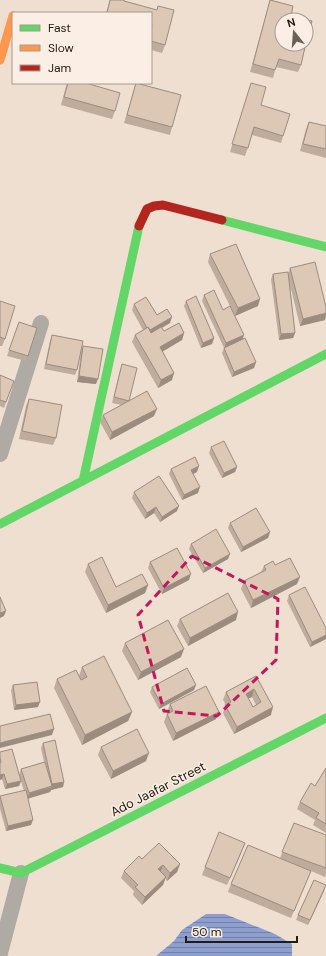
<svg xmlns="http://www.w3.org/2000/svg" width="326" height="956" font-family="'DM Sans',sans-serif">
	<defs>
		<pattern id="water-rules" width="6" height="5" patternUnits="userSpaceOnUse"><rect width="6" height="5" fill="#8e9fcf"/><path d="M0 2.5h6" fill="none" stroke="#7481a7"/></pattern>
	</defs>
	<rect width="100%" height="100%" fill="#efdfd1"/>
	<!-- water -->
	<path fill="url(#water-rules)" d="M206,914H225L275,934L292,944V956H156L174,941L182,930Z"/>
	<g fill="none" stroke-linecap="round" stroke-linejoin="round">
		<!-- street -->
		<path stroke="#b0aaa5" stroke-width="16" d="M0,454L41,323
			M0,953L21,873"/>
		<!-- fast -->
		<path stroke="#63d668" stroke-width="9" d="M222,220L326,247
			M83,481L139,226
			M0,524L326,354
			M0,868L21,873L326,718"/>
		<!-- slow -->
		<path stroke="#ff974d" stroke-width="9" d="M0,60L13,16"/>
		<!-- jam -->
		<path stroke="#b3261e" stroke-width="9" d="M139,226L147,209L154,206L163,205L222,220"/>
	</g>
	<!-- wall -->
	<path fill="#beac9d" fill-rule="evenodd" d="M110,0H124V1L157,10L158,6L165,45L162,53L151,50V13H106Z
		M270,0L293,6L291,16L312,21L306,44V20H282V44H306L301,65L298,72L276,67L273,78L250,72L268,7Z
		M67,83H86L115,111L112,119L61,105Z
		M136,83L172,127L170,135L124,123Z
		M251,83L261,105L283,136L281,143L252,135L245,156L230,152Z
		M309,122L326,126V158L300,151L306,129Z
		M210,254L258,306L235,316L208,262Z
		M290,268L325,320L300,326L290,285L295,333L293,338L279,340L271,279L273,274H288Z
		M204,295L223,310L256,362L254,368L232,377L222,353L224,348L202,301Z
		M0,301L5,339L2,346H0Z
		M186,301L214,338L212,344L201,348L184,306Z
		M134,304L157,315L170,323L162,328L164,331L184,333L182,340L162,351L172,380L158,388L132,342L135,335L143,330L132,310Z
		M19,322L28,356L26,361L7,356Z
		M52,335L77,370L75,375L44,369L50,341Z
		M83,346L96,384L77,382L81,351Z
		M122,364L129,401L154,416L110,440L100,422L103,415L122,405L112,403L120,370Z
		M0,375L14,381L4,408L0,406Z
		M29,399L56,438L53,445L19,439L26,406Z
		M211,447L237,467L235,472L222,478L209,453Z
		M171,469L197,472L193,474L198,493L182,500L169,474Z
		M134,492L177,511L160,522L154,513L145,519L132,498Z
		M230,523L270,532L268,538L241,552L228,528Z
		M191,544L228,559L203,573L189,549Z
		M150,562L189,580L162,594L148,568Z
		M88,564L116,587L148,585L145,593L106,613L85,572Z
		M275,565L297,584L251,608L241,589L244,581L261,572L264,566Z
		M289,595L326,628V639L310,647L287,601Z
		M180,619L236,620L188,646L177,626Z
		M125,643L181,657L138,680L122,651Z
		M82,667L132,712L128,721L82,745L54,688L57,679L79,676Z
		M256,676L271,715L234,734L223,713L226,705L223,700L226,692ZM252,697L256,705L253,707L248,698Z
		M13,685L38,707L14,710L11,690Z
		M152,687L194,690L159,709L150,692Z
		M170,704L216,719L173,741L164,722L167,714H168L167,712Z
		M43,743L64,782L63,787L51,790L50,792L28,798L31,825L6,831L0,809V796L24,791L19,775L21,769L44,762L41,748Z
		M101,747L146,761L111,779L98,755Z
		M0,752L21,781L19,786L5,789L2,779L0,780Z
		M326,768V833L313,825L315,820L297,809L300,802L315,786Z
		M294,823L326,835V874L325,877L311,871L291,918L228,892L231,884L280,858Z
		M242,851L227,885L202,875L205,867Z
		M142,859L180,864L177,872L167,881L165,878L163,885L142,905L133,895L134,891L121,878L124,871Z
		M324,891L308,925L296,920L298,915Z"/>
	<!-- shaded-wall -->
	<path fill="#9b8c7f" d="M260,299L258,306L235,316L238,308Z
		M326,313V316L325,320L300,326L303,319Z
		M172,317L170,323L147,336L149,331Z
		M184,333L182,340L157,355L160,347Z
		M295,333L293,338L279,340L281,334Z
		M244,335L242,341L224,349L226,343Z
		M214,338L212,344L201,348L203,343Z
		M256,362L254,368L232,377L234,372Z
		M174,373L172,380L158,388L161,380Z
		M79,376L98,379L96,384L77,382Z
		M157,409L154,416L110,440L112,432Z
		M199,466L197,472L189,476L191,470Z
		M237,467L235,472L222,478L224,473Z
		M200,487L198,493L182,500L184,495Z
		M179,506L177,511L160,522L162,517Z
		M156,507L154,513L145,519L147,513Z
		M270,532L268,538L241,552L243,547Z
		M230,554L228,559L203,573L205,568Z
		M191,574L189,580L162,594L164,588Z
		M300,577L297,584L251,608L253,600Z
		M148,585L145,593L106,613L108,605Z
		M6,611L4,616L0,618V613Z
		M238,612L236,620L188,646L190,638Z
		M326,635V639L310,647L312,642Z
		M184,649L181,657L138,680L141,672Z
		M196,685L194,690L159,709L161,704Z
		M254,689L252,697L243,701L246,694Z
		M40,702L38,707L14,710L16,705Z
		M273,707L271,715L234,734L237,727Z
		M132,712L128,721L82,745L85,735Z
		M219,712L216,719L173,741L176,733Z
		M54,729L52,735L0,748V743Z
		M149,753L146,761L111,779L113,771Z
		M4,774L2,779L0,780V775Z
		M21,781L19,786L5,789L7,784Z
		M64,782L63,787L51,790L50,792L27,799L29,793L52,787V784Z
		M33,820L31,825L6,831L8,826Z
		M245,843L242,851L227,885Z
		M180,864L177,872L167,881L170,873Z
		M163,865L160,873L158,869Z
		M166,877L163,885L142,905L145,897Z
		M326,885L324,891L308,925L310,920Z"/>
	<!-- building -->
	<path fill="#ddc8b6" stroke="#9b8c7f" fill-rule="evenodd" d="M110,0H124V1L157,10L158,6L174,10L165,45L151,41V28L152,25H151V13H107Z
		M270,0L293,6L291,16L312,21L307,40H306V20H282V44H294L305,47L301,65L279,59L275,70L253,64Z
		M68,83H86L120,93L115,111L64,97Z
		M136,83L181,95L172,127L127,115Z
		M251,83L266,87L261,105L290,114L283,136L254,127L248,148L232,144Z
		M309,122L326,126V149L303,144Z
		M236,244L260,299L238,308L210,254Z
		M315,262L326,307V313L303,319L290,268Z
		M288,272L295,333L281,334L273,274Z
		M214,290L223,310L230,306L244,335L226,343L204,295Z
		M196,296L214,338L203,343L186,301Z
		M146,297L157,315L167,309L172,317L150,330L148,327L147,328L134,304Z
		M0,301L15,306L5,339L0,337Z
		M19,322L37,328L28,356L9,350Z
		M179,323L184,333L160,347L174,373L161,380L135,335L148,327L151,333L161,327L164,331Z
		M52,335L83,341L77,370L46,364Z
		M245,338L256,362L234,372L224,348Z
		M83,346L103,349L98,379L79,376Z
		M122,364L137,368L129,401L114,397Z
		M0,375L14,381L6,402L0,400Z
		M147,391L157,409L112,432L103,415Z
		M29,399L62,405L56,438L22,431Z
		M224,441L237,467L224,473L211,447Z
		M195,457L199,466L191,470L200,487L184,495L171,469Z
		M159,476L179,506L162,517L156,507L147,513L134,492Z
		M256,508L270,532L243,547L230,523Z
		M216,529L230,554L205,568L191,544Z
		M177,548L191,574L164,588L150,562Z
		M102,557L116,587L142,574L148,585L108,605L88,564Z
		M290,558L300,577L253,600L244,581L266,570L264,566L273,561L275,565Z
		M305,587L326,628V635L312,642L289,595Z
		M228,593L238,612L190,638L180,619Z
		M0,597L6,611L0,613Z
		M168,620L184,649L141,672L125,643Z
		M104,656L132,712L85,735L57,679L76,670L81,680L87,677L82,667Z
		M187,668L196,685L161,704L152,687Z
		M256,676L273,707L237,727L225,705L231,702L226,692ZM254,689L261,702L253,707L246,694Z
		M37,682L40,702L16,705L13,685Z
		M206,686L219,712L176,733L167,714L173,711L170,704Z
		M50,714L54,729L0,743V726Z
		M137,729L149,753L113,771L101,747Z
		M55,740L64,782L52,784L43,743Z
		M12,749L21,781L7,784L4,774L0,775V763L1,762L0,758V752Z
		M45,762L52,786L29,793L21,769Z
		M326,768V824L316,818L319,813L300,802L311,783L315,786Z
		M26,790L33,820L8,826L0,796Z
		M294,823L326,835V868L282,852Z
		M219,832L245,843L230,878L205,867Z
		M159,843L180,864L170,873L163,865L158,869L166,877L145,897L135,887L138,885L124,871L139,856L142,859Z
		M248,845L311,871L294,911L231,884Z
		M314,880L326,885L310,920L298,915Z"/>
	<!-- marked area -->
	<path fill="none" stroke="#c2185b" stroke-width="3" stroke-dasharray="8 5" stroke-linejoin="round" d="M192,556L278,599L276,660L217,716L164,711L138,615Z"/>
	<g text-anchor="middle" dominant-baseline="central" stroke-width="3" stroke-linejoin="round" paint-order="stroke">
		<!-- street labels -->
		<g font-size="13" fill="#251b11" stroke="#fbefe5">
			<text transform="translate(158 789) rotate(-27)">Ado Jaafar Street</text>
		</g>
	</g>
	<!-- legend -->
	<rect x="12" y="12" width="140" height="72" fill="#fbefe5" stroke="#a59a90"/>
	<rect x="20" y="25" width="20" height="6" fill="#63d668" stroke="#a59a90"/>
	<text x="48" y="32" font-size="12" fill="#251b11">Fast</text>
	<rect x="20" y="45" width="20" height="6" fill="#ff974d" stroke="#a59a90"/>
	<text x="48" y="52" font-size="12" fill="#251b11">Slow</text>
	<rect x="20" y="65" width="20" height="6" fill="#b3261e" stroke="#a59a90"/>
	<text x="48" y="72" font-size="12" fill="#251b11">Jam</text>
	<!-- north arrow -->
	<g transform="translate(294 32) rotate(343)"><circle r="19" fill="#fbefe5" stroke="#a59a90"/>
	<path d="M0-3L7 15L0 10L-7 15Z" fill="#6c6054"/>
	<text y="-6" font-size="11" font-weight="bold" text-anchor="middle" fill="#251b11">N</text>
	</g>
	<!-- scale -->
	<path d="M186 936v6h111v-6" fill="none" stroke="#251b11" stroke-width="2"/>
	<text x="192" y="936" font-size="12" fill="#251b11" stroke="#fbefe5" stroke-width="3" paint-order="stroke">50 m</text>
</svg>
